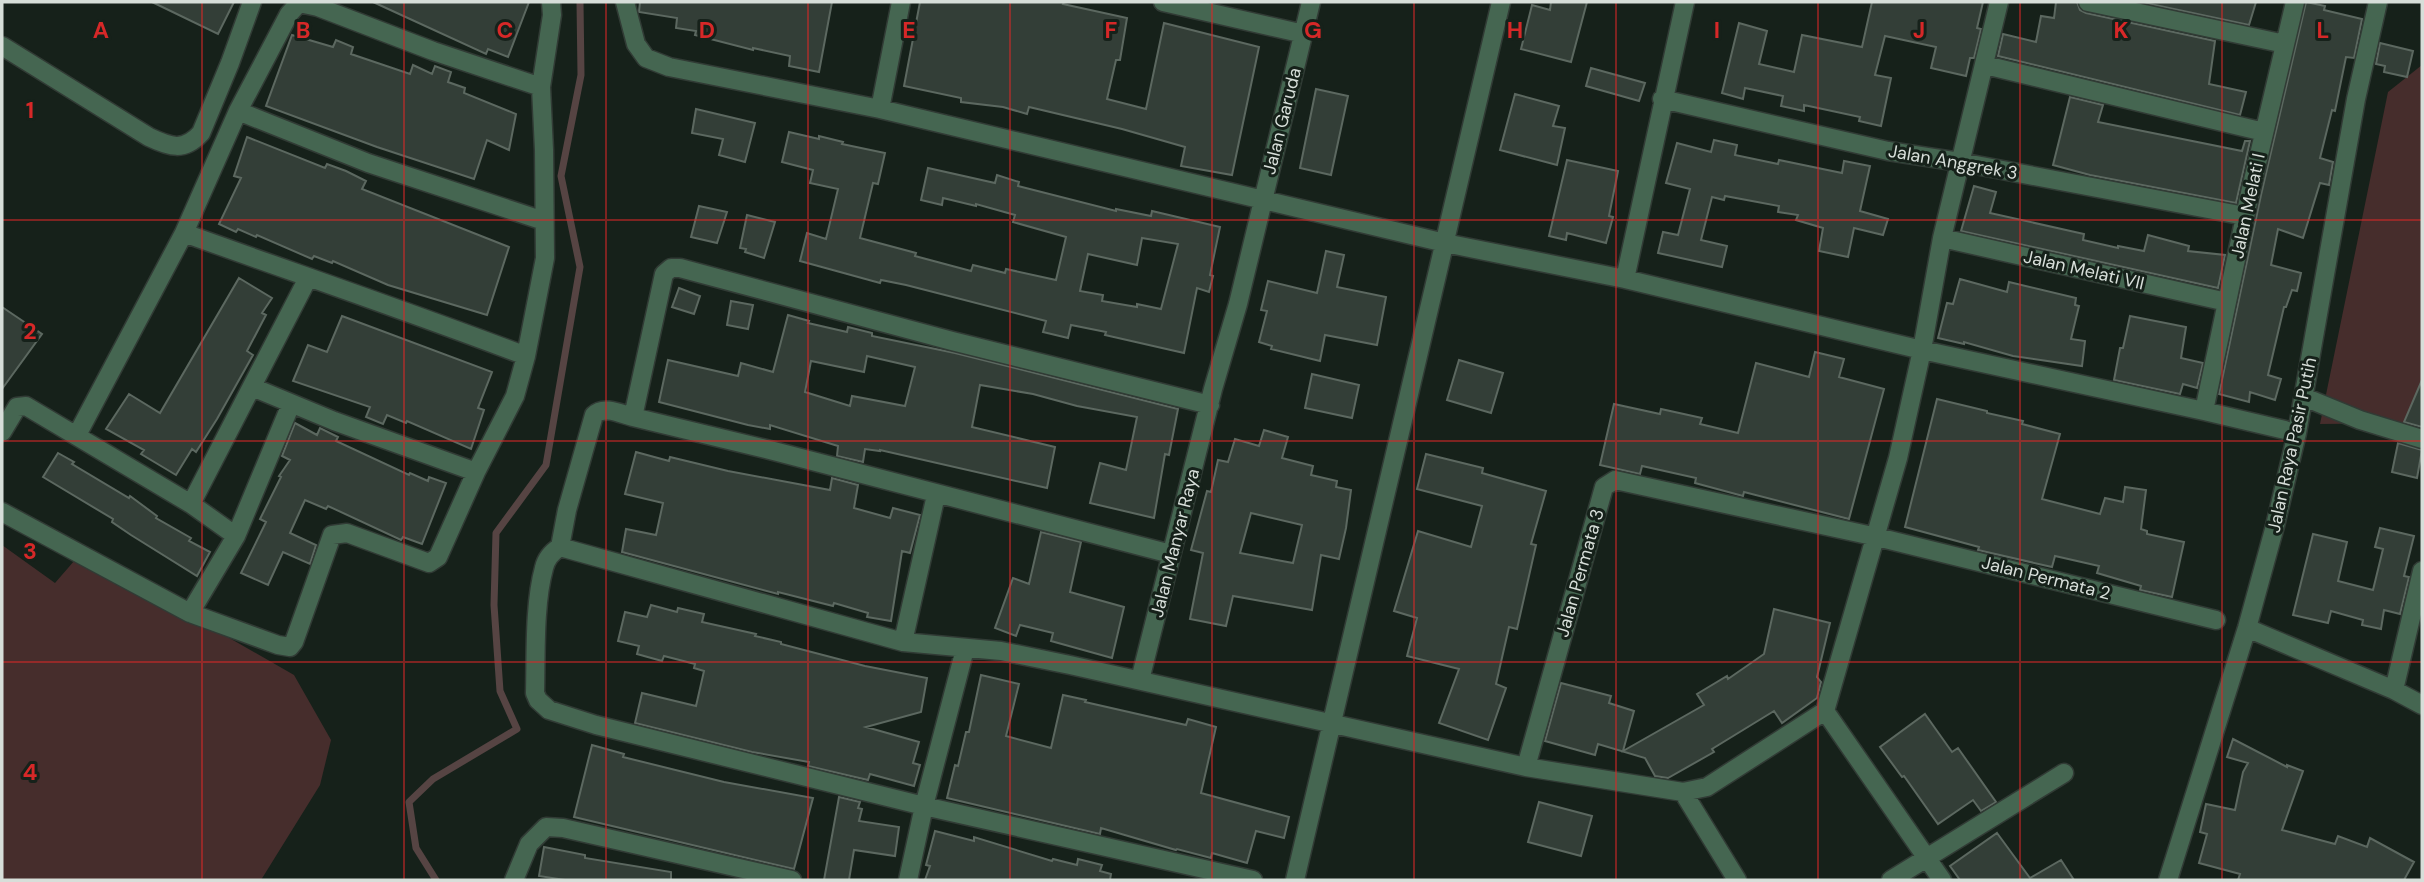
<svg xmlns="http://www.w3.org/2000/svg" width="2424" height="882" font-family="'DM Sans',sans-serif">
	<rect width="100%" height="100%" fill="#16211a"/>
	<!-- green -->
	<path fill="#462d2c" d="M2422,65V423L2320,424L2388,92Z
		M2,545L55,583L81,553L294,675L331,740L320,785L261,880H2Z"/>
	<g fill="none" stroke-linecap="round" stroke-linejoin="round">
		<!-- stream -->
		<path stroke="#564443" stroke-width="7" d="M436,880L416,848L409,802L433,779L517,729L500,691L494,605L496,533L546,465L580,267L561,176L581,75L580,2"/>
	</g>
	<!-- building -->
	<path fill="#333e37" stroke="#5c6860" stroke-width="2" fill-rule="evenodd" d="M152,2H234L218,34Z
		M373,2H529L508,57L488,49L486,54Z
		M640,2H832L819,72L789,66L790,56L753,48V50L695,35L696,31L676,28L677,18L639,12Z
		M920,2H1064L1063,4L1127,18L1120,60H1116L1107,99L1146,109L1164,23L1259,47L1232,175L1181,166L1185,147L1122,129L1029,107L1027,114L1003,107L961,102V98L904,86Z
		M1551,2H1587L1571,62L1521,49L1532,5L1550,10Z
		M1872,2H1983L1977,28L1981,29L1974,58H1970L1966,76L1931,68L1936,47L1885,36L1875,75L1891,78L1881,126L1859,121L1860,117L1804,105V111L1781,106L1783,96L1745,88L1743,99L1722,93L1739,23L1767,31L1759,64L1794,72L1802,35L1862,47Z
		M2056,2H2077L2080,10L2086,13L2215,41L2209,84L2246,92L2240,115L1998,56L2003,34L2036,42L2041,16L2054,18Z
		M2141,2H2256L2249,25Z
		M2306,2L2325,6L2324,10L2362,19L2354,58L2346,57L2335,111L2332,110L2320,158L2333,162L2329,185L2320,183L2303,238L2278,229L2271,265L2301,273L2297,291L2292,290L2286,307H2284L2268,375L2281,379L2275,400L2250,392L2249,402L2219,394L2261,195Z
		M292,35L333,47L336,40L353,47L351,54L410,74L413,65L432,74L435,66L451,72L448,82L465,88L464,93L516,114L509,150L487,140L474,179L377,147L266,106Z
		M2380,43L2413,51L2407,77L2384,72L2385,66L2376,64Z
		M1591,68L1645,83L1639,101L1586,86Z
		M1316,89L1348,96L1331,175L1300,168Z
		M1515,94L1559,106L1553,126L1565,128L1557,165L1500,150Z
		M2070,97L2103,105L2098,122L2242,151L2245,141H2250L2236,203L2090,175L2053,165Z
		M696,109L755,123L745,162L719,155L723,139L692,133Z
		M789,132L819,139V136L843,142L842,144L885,153L878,184L873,183L860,238L916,253L915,256L971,271L973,265L1005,273L1006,269L1056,280L1066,237L1013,222L1015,215L976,204V206L943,198L942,205L921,200L928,168L995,183L997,175L1019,182L1018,186L1116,211V209L1151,216L1152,211L1220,227L1210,275L1213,276L1209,292L1197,288L1184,353L1105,335L1106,332L1071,325L1068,338L1043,332L1046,321L906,285L881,280L880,283L800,261L807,233L826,239L838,189L810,183L813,170L782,162ZM1142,238L1178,244L1161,309L1137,304V307L1102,301L1103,295L1080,291L1088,254L1137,265Z
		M247,137L325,168L327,164L346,171L366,181L362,189L509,247L487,315L388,285L333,261L332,263L314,256L312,259L257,235L256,237L238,229L236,232L219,224L241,178L234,176Z
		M1714,140L1737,145L1735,155L1778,164L1779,160L1842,173L1844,161L1870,166L1860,211L1888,219L1883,235L1854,228L1848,257L1819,251L1823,228L1796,220L1798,215L1778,212L1779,206L1725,196L1724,200L1712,197L1701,240L1727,246L1722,267L1658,253L1663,232L1678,235L1690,189L1666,183L1677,143L1711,152Z
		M1567,160L1618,171L1609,216L1613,217L1606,243L1567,233L1566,240L1549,236Z
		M1974,186L1996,192L1990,213L2084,234L2083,240L2118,248V246L2144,251L2148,235L2189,246L2188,251L2225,255L2218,288L1961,231Z
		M699,206L727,212L717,243L691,237Z
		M747,215L775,222L764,258L745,252L746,249L740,248Z
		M1326,251L1344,255L1337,287L1386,297L1377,345L1325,335L1320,361L1271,349L1272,346L1259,342L1267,311L1261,310L1268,281L1317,293Z
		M239,278L272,298L262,313L266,315L247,351L253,355L217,419L196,452L192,449L176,475L141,454L144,450L106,429L129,394L160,413Z
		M1960,279L2007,292L2009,282L2076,298L2075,305L2079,306L2071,339L2085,341L2082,366L2013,356L1964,342V344L1938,338L1947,303L1953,304Z
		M679,288L700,296L694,314L672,307Z
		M731,301L753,305L748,329L727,325Z
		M2,307L42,334L2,389Z
		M788,315L809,321L808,323L847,332L848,327L872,333V336L955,353L1178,409L1169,455L1165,454L1154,518L1090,503L1100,463L1126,470L1137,417L1077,406L1033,394L980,385L972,427L1055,447L1047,488L880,450V451L865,449L863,462L837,456L838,446L770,425V429L748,425L659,402L668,360L738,376L741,363L773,372ZM867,356L915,367L905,406L852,396L850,406L805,392L811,361L864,372Z
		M342,316L492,372L478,408L484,410L471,449L407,421L406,423L387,415L383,424L366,417L370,407L293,381L308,345L327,352Z
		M2130,316L2186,327L2181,358L2203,363L2197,388L2183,384L2180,394L2114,380L2120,348H2123Z
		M1815,352L1844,359L1839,377L1884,389L1849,519L1744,492L1743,496L1695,483L1696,478L1642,466L1640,474L1600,465L1614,404L1660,414L1661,409L1702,418L1700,424L1738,433L1756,363L1809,377Z
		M1459,360L1503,373L1491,413L1447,400Z
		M1312,374L1359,385L1352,418L1305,408Z
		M2422,380V427L2404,422Z
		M1937,399L1987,411V413L2023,421L2022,424L2060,434L2042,499L2100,514L2105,498L2123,502L2125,487L2146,490L2141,529L2147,531V534L2184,542L2172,597L2140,590L2141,586L2097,573L2099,566L2055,556L2052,567L1978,550L1979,547L1905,527Z
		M295,423L317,435L320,428L338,437L336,441L409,475L410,473L428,481L429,477L446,483L422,544L403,537L401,540L328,506L326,509L305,500L290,533L316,545L310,564L283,552L268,585L241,573L266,522L260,519L281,477L279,476L290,460L282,456Z
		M1264,430L1288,437L1282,458L1313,466L1311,475L1337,481L1336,487L1351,490L1346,528L1339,559L1321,555L1312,610L1233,596L1226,626L1190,619L1203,553L1191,550L1207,491L1211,492L1218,460L1228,462L1235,439L1259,446ZM1251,513L1302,525L1293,563L1240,553Z
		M2398,443L2422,450L2417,478L2392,472Z
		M636,452L669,461L670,457L728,471L830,490L832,478L858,485L854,508L890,518L893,508L920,515L910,553L902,551L891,621L867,617L868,613L834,603L833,606L778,592V594L622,552L626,529L656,535L663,503L625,494Z
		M58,453L74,462L72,464L129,498L130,496L157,516L156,518L191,538L189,541L210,552L197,576L131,535L112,522L113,519L43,477Z
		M1426,454L1483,468L1482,473L1546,491L1531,544L1536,545L1517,629L1509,627L1496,684L1506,688L1488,740L1439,723L1459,669L1407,656L1417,618L1394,611L1418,531L1471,547L1482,506L1417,489Z
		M2380,528L2414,536L2404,576L2409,577L2400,614L2384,610L2381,629L2362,625L2363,620L2331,611L2328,623L2293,615L2313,534L2347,542L2338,581L2373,590L2383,549L2375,547Z
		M1041,532L1081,542L1070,592L1124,607L1112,658L1051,641L1053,633L1020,625L1016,636L995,628L1013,578L1029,584Z
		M651,605L677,612L678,608L704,614L702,622L756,634L755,636L781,642V644L865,666L927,678L921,712L866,727L919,742L913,763L920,765L914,786L870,774L868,780L808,766L809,762L752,752L635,723L642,693L696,706L704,671L694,668L695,664L664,656L662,661L637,654L639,646L618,641L625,612L647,617Z
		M1774,609L1830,623L1817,677L1821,682L1817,698L1782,723L1774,711L1712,749L1714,752L1668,778L1655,776L1645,758L1598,744L1595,755L1545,741L1561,683L1611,696L1609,703L1634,711L1623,751L1704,705L1697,694L1727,676L1728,679L1764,654Z
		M981,675L1019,684L1006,736L1051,748L1063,695L1086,700L1085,702L1186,725L1188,719L1216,727L1201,793L1289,817L1284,838L1256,831L1247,863L1212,853L1211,858L1177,849L1176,850L1101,828L1100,834L947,798L955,765L958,766L966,732H969Z
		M1925,714L1952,752L1958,748L1996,802L1981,811L1973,800L1938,824L1904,776L1902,777L1880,747Z
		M2233,739L2287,767V765L2303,771L2282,830L2335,844L2338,836L2367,847L2370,838L2414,862L2404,880H2238L2240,874L2199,863L2207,834L2200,832L2206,804L2235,810L2243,772L2248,763L2227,757Z
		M592,745L624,754L623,757L724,782L813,798L794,869L574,817Z
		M839,797L860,802L858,808L862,809L859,821L899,827L895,856L854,850L849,880H824Z
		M1539,802L1592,816L1581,856L1528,842Z
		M935,831L974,841V837L1052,861L1053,859L1077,865L1078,859L1102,865L1100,871L1111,874L1110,880H925L930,866L926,865Z
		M1997,833L2030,878L2061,860L2074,880H1960L1950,866Z
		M544,847L585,855V858L671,872V880H565L539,876Z"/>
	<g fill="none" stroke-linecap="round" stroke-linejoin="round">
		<defs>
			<path id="minor" d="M625,2L636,44L646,58L669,67L880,109L1445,243L1625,279L1922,350L2204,411L2285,430
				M1163,2L1304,34
				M2088,2L2285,44
				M2,46L149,137C170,147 184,152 201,133L230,63L252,2
				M1985,65L2264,132
				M1662,99L1888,151L1960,162L2245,216
				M880,109L901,2
				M238,111L368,163L544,221
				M1942,238L2227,302
				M1625,279L1685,2
				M526,356C413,313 298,274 184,233L238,111L289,14L299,3L318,7L433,51L541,87L552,15L551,2
				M252,387L334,421L476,472
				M2304,397L2360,420L2422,439
				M2204,411L2250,193L2295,2
				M633,417C621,414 604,405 594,415L567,510L560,547C552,552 546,559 544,568C534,604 536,655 535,693L538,700L549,710L596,725L924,806L1253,880
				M2,432L17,407L26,406L191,504L236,536
				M77,435L184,233
				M191,504L308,278
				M2,512L190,613L278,645L290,647L294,642L332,535L347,533L429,563L438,557L476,472L515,396L526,356L545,258L544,150L541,87
				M560,547L903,642L1001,651L1070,665L1526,767L1683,792L1707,787L1825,711L1898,458L1922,350L1942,238L1999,2
				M1171,554L766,449L633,417L664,274L671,268H680L952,341L1210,405
				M190,613L236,536L291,404
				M2247,628L2394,690L2422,705
				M903,642L936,495
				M1140,680L1213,389L1238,304L1311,2
				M2394,690L2422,571
				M1825,711L1942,880
				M1526,767L1604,487L1615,480L1877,537L2216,620
				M1683,792L1737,880
				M514,880L529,844L546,827L563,828L792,880
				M908,880L924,806L965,649
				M1295,880L1501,2
				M1891,880L2064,773
				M2168,880L2247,628L2275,526L2297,433L2356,99L2378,2"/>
		</defs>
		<!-- minor casing -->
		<use href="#minor" stroke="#313b35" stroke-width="21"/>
		<!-- minor -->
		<use href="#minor" stroke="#456651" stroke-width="18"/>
	</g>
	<!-- grid -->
	<path fill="none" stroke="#d62828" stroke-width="2" stroke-opacity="0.55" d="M202,2V880M404,2V880M606,2V880M808,2V880M1010,2V880M1212,2V880M1414,2V880M1616,2V880M1818,2V880M2020,2V880M2222,2V880M2,220H2422M2,441H2422M2,662H2422"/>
	<g text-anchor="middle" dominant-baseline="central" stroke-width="6" stroke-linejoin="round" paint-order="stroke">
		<!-- street labels -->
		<g font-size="18" fill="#d7ded9" stroke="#16211a">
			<text transform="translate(1282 121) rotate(-76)">Jalan Garuda</text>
			<text transform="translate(1953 162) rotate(10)">Jalan Anggrek 3</text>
			<text transform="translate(2248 206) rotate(-78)">Jalan Melati I</text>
			<text transform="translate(2084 270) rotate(13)">Jalan Melati VII</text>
			<text transform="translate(2292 445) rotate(-78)">Jalan Raya Pasir Putih</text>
			<text transform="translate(1175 543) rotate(-76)">Jalan Manyar Raya</text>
			<text transform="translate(1580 573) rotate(-74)">Jalan Permata 3</text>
			<text transform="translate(2046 578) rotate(14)">Jalan Permata 2</text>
		</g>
	</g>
	<g font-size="23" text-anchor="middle" font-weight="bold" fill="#d62828" stroke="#16211a" stroke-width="6" stroke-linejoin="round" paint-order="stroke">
		<text x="101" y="38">A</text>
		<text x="303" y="38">B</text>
		<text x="505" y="38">C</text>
		<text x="707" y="38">D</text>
		<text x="909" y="38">E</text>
		<text x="1111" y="38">F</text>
		<text x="1313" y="38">G</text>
		<text x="1515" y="38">H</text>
		<text x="1717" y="38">I</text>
		<text x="1919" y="38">J</text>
		<text x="2121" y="38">K</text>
		<text x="2323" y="38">L</text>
		<text x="30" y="118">1</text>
		<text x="30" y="339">2</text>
		<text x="30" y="559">3</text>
		<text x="30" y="780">4</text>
	</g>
	<!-- border -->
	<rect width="2424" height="882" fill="none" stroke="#d7ded9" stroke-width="7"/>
</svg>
